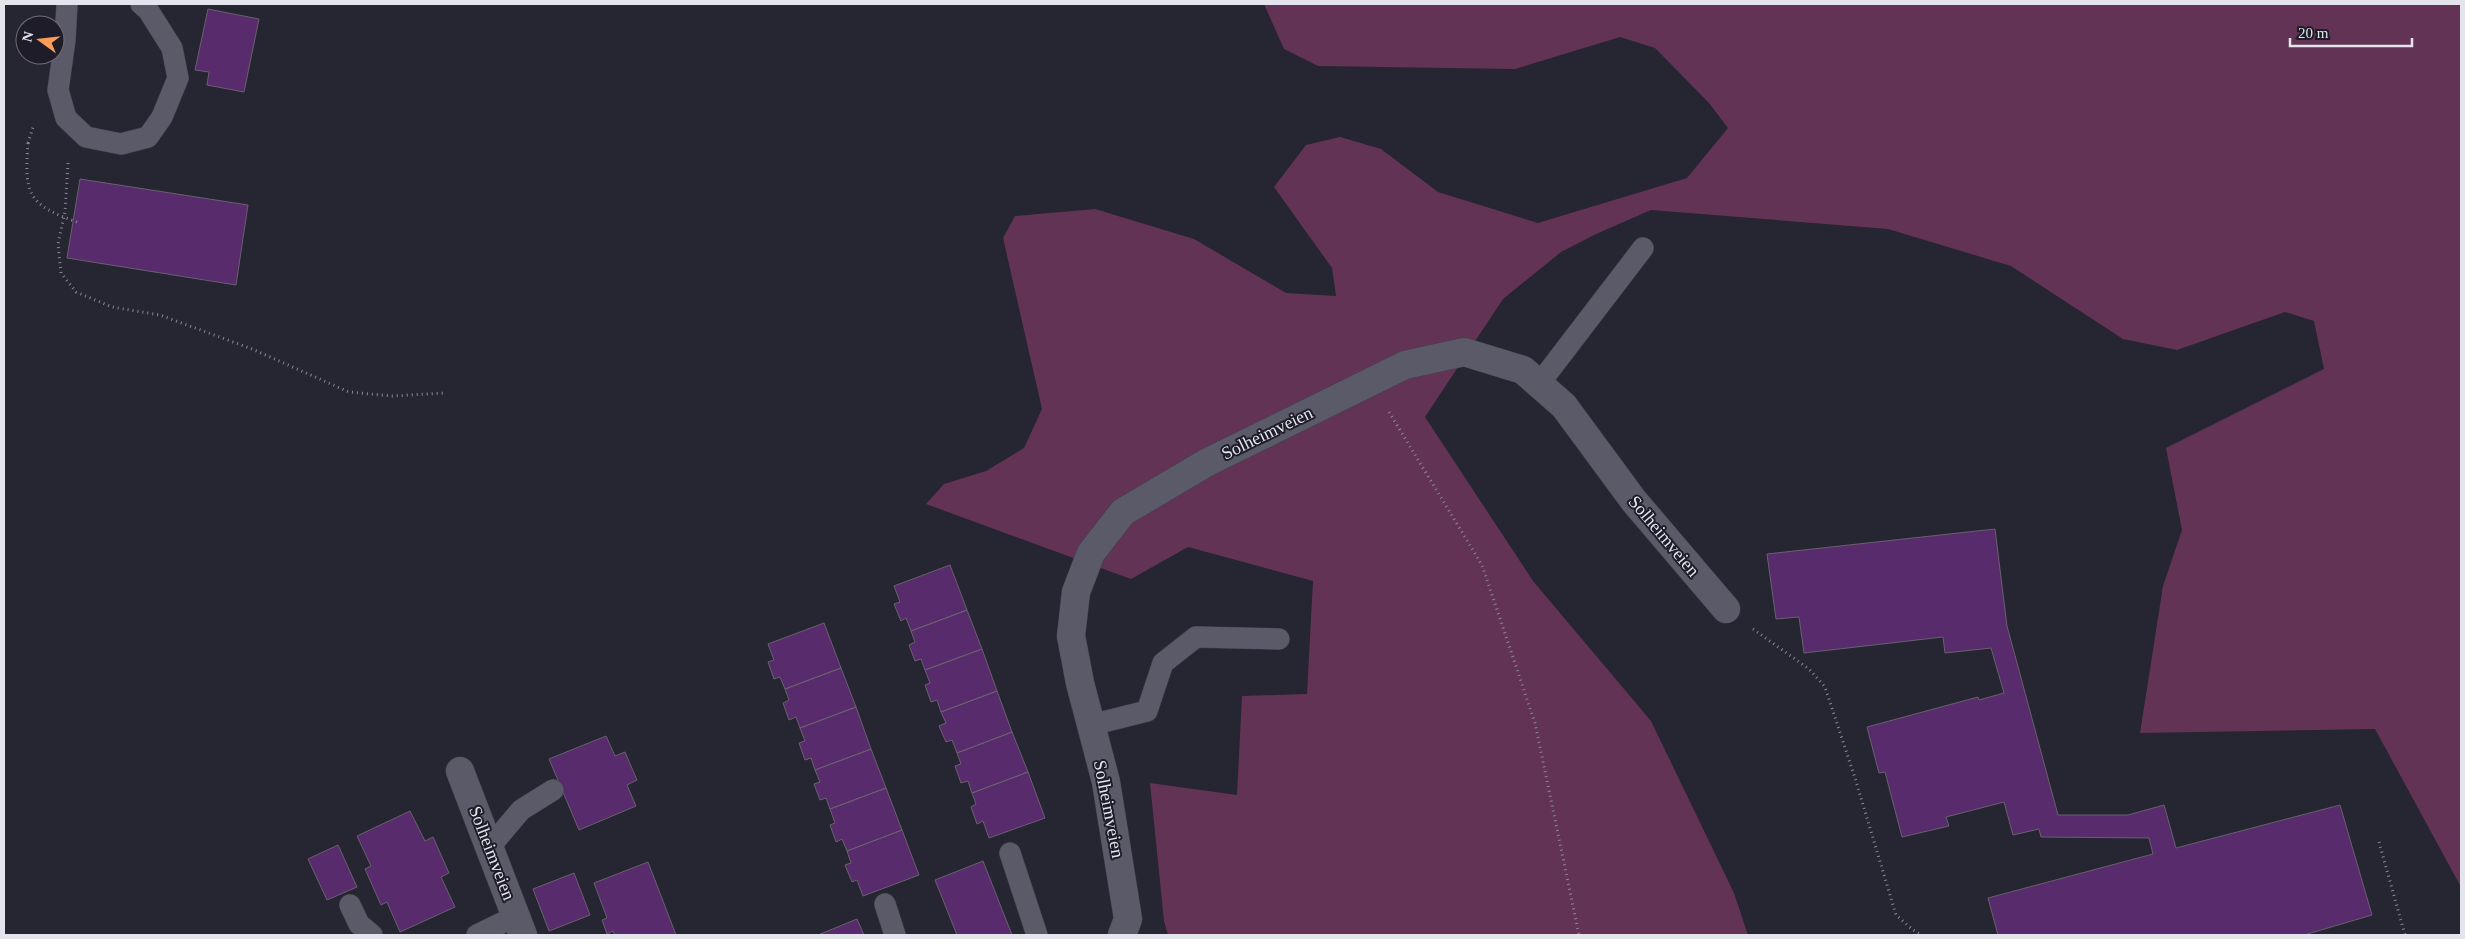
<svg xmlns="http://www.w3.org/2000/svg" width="2465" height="939" font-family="Georgia,serif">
	<rect width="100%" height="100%" fill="#262532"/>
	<!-- green -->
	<path fill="#633356" d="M1264,4H2461V887L2375,729L2140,733L2163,586L2182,530L2166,448L2324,369L2314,321L2285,312L2177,350L2123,339L2011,266L1888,229L1651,210L1596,234L1561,252L1503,299L1425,417L1533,581L1651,721L1734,893L1748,935H1168L1164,921L1150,783L1237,795L1242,696L1307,694L1313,581L1188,547L1131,579L926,504L944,484L986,471L1024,448L1042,409L1003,238L1015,216L1095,209L1194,239L1286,293L1336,296L1332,268L1274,187L1306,145L1340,137L1381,149L1438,192L1538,223L1687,178L1728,128L1709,103L1655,48L1620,37L1515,69L1318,66L1284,49Z"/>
	<!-- building -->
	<path fill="#582b6d" stroke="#69606e" d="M208,9L259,19L244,92L207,85L209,72L195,70Z
		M80,179L248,205L236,285L67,258Z
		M1995,529L2007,626L2058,815H2128L2164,805L2176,848L2340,805L2372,915L2304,935H1998L1988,898L2153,854L2149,838L2041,837L2039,829L2013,835L2004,802L1946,817L1949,826L1902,837L1885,772L1879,773L1867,727L1978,697L1979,700L2004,693L1991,648L1945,653L1943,637L1804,653L1799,617L1776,619L1767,554Z
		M950,565L967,610L911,631L906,618L901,621L894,604L900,602L894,586Z
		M967,610L982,649L925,670L921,659L915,661L909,645L915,642L911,631Z
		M824,623L841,668L785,689L780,677L774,679L768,662L774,660L768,644Z
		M982,649L997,691L941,712L937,700L931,702L925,685L930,683L925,670Z
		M841,668L856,707L800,728L796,717L789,720L783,703L789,700L785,689Z
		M997,691L1012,732L957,753L952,740L946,742L939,726L946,723L941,712Z
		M856,707L871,749L815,770L811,758L805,760L799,743L805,741L800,728Z
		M1012,732L1028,772L972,793L968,781L961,783L955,766L961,764L957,753Z
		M606,736L615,756L625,752L637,780L627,785L636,806L579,830L549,759Z
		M871,749L886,788L830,809L826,798L820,800L814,784L820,782L815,770Z
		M1028,772L1045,818L989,838L983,821L977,824L971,807L976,804L972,793Z
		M886,788L902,830L847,851L842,839L836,842L830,825L835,823L830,809Z
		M410,811L425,841L433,837L449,873L441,877L455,907L400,932L387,902L381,905L365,869L371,866L357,836Z
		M902,830L919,875L863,896L857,880L852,882L845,865L851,863L847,851Z
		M338,845L357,887L327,900L308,859Z
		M983,861L1012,935H957L935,880Z
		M648,862L676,935H615L613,931L607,934L602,920L607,918L594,883Z
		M574,873L590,915L549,931L533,889Z
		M857,919L864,935H818Z"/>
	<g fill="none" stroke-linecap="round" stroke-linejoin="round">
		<defs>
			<path id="lane" d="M67,4L65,40L58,90L66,118L86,137L121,144L148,137L162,117L178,78L172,48L148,10L141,4
				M1539,384L1643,248
				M1091,725L1147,711L1163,663L1196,637L1279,639
				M489,848L521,810L553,790
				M1010,853L1037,935
				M885,904L895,935
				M350,905L359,924L372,935
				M477,935L516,916"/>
			<path id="street" d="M460,771L523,935
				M1122,935L1128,919L1106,782L1080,683L1071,636L1076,592L1091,553L1123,512L1206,463L1405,365L1464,352L1523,370L1564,406L1634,501L1726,609"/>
		</defs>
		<!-- lane casing -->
		<use href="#lane" stroke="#42414c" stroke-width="22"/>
		<!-- street casing -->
		<use href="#street" stroke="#42414c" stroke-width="29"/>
		<!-- path -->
		<path stroke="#898893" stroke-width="3" stroke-dasharray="1 4" stroke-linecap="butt" d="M28,143L34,124
			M68,163L65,212L58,244L61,273L76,292L112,307L160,315L252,349L349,392L392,396L444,393
			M1389,412L1482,565L1535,723L1579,935
			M1753,629L1809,669L1825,687L1855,778L1896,915L1913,930L1922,935
			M2379,842L2405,935"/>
		<!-- lane -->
		<use href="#lane" stroke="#5b5a68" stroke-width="21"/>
		<!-- street -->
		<use href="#street" stroke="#5b5a68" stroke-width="28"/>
		<!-- path-bridge -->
		<path stroke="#898893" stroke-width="3" stroke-dasharray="1 4" stroke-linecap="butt" d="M28,143C24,194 28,205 77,222"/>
	</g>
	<g text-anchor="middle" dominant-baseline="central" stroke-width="4" stroke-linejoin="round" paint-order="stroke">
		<!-- street labels -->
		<g font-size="18" fill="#e4e4ec" stroke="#1d1c28">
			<text transform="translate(1267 433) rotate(-26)">Solheimveien</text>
			<text transform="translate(1664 536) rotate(50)">Solheimveien</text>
			<text transform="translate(1109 809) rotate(79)">Solheimveien</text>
			<text transform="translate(492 853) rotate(69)">Solheimveien</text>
		</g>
	</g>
	<!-- border -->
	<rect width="2465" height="939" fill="none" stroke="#e4e4ec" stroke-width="10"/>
	<!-- north arrow -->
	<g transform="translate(40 40) rotate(285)"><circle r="24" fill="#1d1c28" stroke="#6d6c76"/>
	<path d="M0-4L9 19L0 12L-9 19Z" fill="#fd9c57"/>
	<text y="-8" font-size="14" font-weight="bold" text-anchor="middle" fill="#e4e4ec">N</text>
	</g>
	<!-- scale -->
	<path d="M2290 38v8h122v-8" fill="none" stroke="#e4e4ec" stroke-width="2.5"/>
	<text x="2298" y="38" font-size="15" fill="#e4e4ec" stroke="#1d1c28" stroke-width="4" paint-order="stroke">20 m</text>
</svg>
